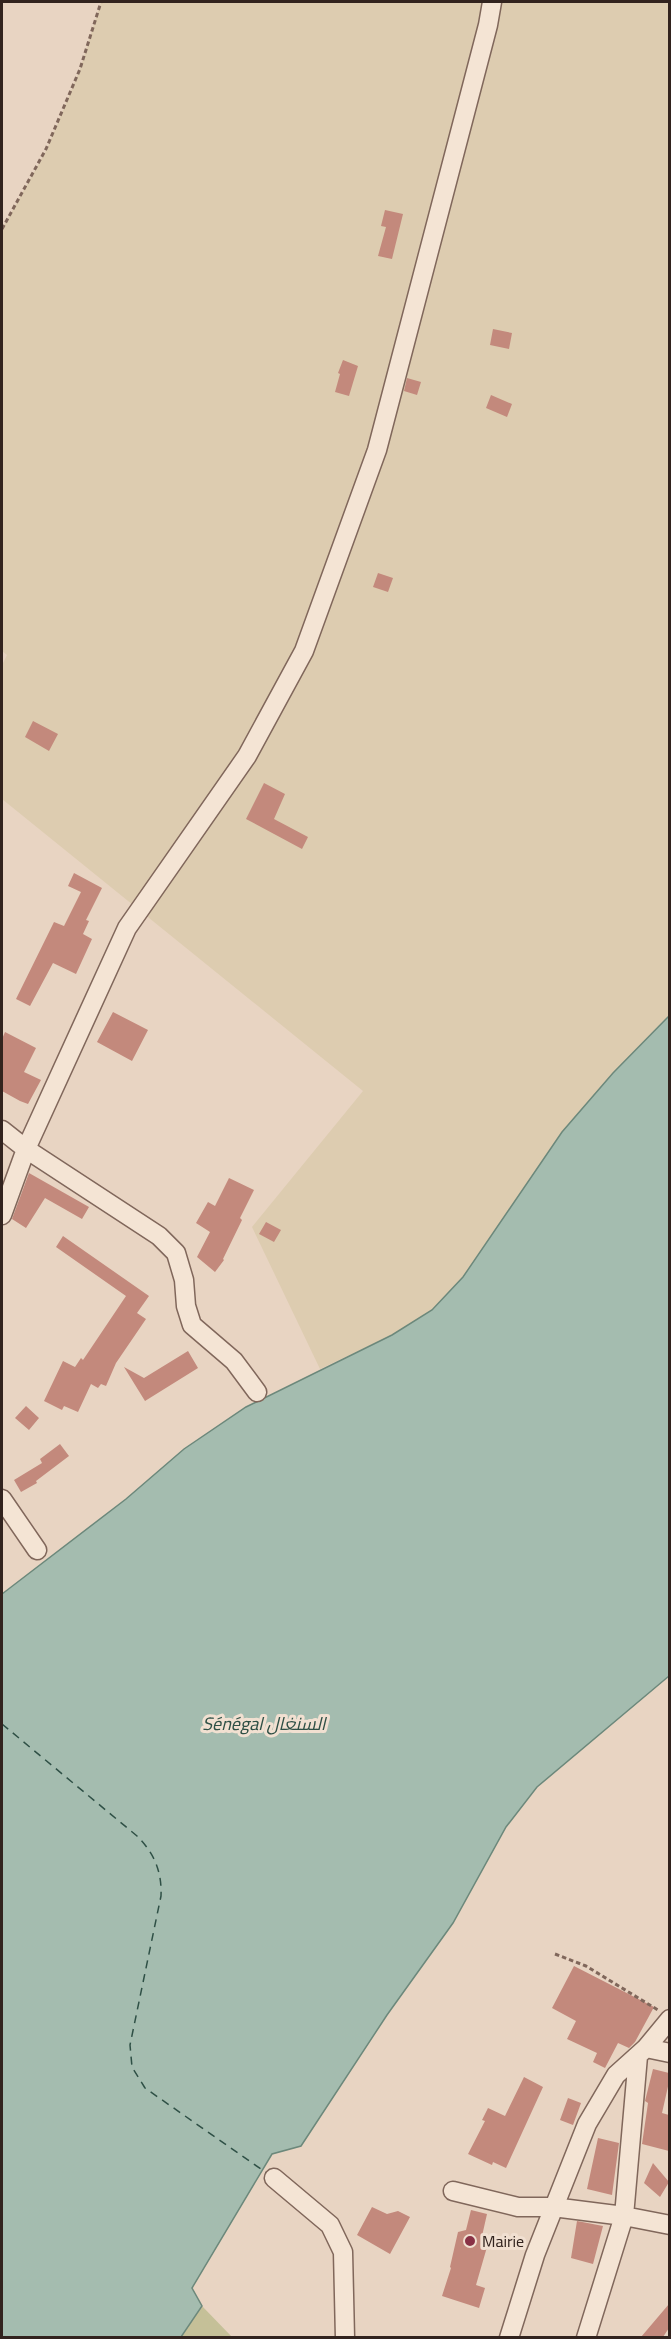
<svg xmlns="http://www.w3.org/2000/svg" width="671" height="2339" font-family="Georgia,Cairo,serif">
	<rect width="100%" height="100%" fill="#e8d4c2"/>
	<!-- farmland -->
	<path fill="#ddccb0" d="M101,2H669V1016L613,1073L562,1132L463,1277L432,1310L392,1335L320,1369L252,1227L363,1091L2,799V665L7,655L2,651V229L47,149L80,69Z"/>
	<!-- green -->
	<path fill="#c5c098" d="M202,2306L232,2337H181Z"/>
	<!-- water -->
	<path fill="#a4bcaf" stroke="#6c887b" stroke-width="1.5" d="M669,1016V1676L537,1787L506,1827L453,1923L387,2015L301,2146L272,2154L192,2288L202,2306L181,2337L2,2338V1594L126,1499L184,1449L246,1407L392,1335L432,1310L463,1277L562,1132L613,1073Z"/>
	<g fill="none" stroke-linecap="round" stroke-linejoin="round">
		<!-- ferry -->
		<path stroke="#2f5046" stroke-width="1.5" stroke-dasharray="8 6" stroke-linecap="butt" d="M2,1724L137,1836C154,1853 162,1871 161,1896L130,2045L132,2067L145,2088L268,2174"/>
	</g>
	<!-- building -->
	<path fill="#c3897c" d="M385,210L403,214L392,259L378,256L386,227L381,226Z
		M493,329L512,333L509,349L490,345Z
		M343,360L358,366L349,396L335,392L340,374L338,373Z
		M407,378L421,382L417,395L404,391Z
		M491,395L512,404L507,417L486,408Z
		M378,573L393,578L388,592L373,587Z
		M33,721L58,734L49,751L25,737Z
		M264,783L285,794L274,819L308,837L302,849L246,819Z
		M74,873L102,888L86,920L89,921L83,934L92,939L76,974L53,963L30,1006L16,999L54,922L64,926L81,892L68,886Z
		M113,1012L148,1030L132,1061L97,1042Z
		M5,1032L36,1048L24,1072L41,1080L28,1104L20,1101L2,1091V1039Z
		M29,1173L89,1207L82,1219L45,1198L26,1228L12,1219Z
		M229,1178L254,1190L240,1218L242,1220L223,1259L224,1260L215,1272L197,1257L210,1232L196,1223L208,1202L215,1206Z
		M266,1222L281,1230L274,1242L259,1234Z
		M63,1236L149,1296L137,1313L146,1319L116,1363L106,1386L101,1384L98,1388L91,1384L78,1412L64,1406L62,1410L44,1401L63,1361L75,1367L81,1358L83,1360L126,1296L56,1247Z
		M188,1351L198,1368L145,1401L124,1367L144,1378Z
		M26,1406L39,1418L29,1430L15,1418Z
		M60,1444L69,1456L36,1481L37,1483L21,1492L14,1480L42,1463L40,1459Z
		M574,1966L654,2007L635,2042L629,2048L618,2043L605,2068L593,2062L597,2053L567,2039L576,2021L552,2008Z
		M653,2069L669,2073V2082L662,2113L669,2115V2151L642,2144L648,2103L645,2101Z
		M524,2077L543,2087L506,2168L493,2162L492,2165L468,2154L485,2121L482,2120L488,2108L505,2116Z
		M568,2098L581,2103L573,2125L560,2120Z
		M598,2138L619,2143L612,2195L587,2189Z
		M653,2163L669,2182L660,2197L644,2183Z
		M372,2207L387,2214L398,2211L410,2217L390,2254L357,2235Z
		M471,2210L487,2214L482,2236L487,2247L476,2285L485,2288L479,2308L442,2296L451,2268L450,2267L458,2232L466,2230Z
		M577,2221L603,2226L593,2264L571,2258Z
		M669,2304V2328L663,2337H641Z"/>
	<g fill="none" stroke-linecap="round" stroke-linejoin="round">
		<defs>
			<path id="minor" d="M2,1130L26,1149L159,1236L176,1253L184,1280L186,1306L192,1325L234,1361L257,1392
				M2,1215L26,1149L127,928L247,756L304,651L377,450L488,25L492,2
				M2,1499L37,1550
				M646,2048L670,2053
				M274,2178L330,2225L343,2252L345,2338
				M453,2191L518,2207H553L624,2216L670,2225
				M509,2338L535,2255L587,2124L616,2075L646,2048L670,2019
				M586,2338L624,2216L638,2056"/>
		</defs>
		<!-- minor casing -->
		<use href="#minor" stroke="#80675b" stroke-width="21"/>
		<!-- path -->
		<path stroke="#80675b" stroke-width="3" stroke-dasharray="4.5 3" stroke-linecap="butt" d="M2,229L46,149L80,69L101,2
			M555,1954L586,1966L658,2010"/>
		<!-- minor -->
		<use href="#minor" stroke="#f4e4d4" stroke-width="18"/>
	</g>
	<!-- markers -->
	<circle fill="#893246" stroke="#f1e0d1" stroke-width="2" cx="470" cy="2241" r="6"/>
	<g text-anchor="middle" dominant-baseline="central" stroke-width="6" stroke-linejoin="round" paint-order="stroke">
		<!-- poi labels -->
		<g font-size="16" fill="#32231e" stroke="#f1e0d1" text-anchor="start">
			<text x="482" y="2241">Mairie</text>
		</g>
		<!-- water labels -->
		<g font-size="18" font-style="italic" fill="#2f5046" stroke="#f1e0d1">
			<text x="264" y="1723">Sénégal السنغال</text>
		</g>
	</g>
	<!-- border -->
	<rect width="671" height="2339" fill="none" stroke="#32231e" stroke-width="6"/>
</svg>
